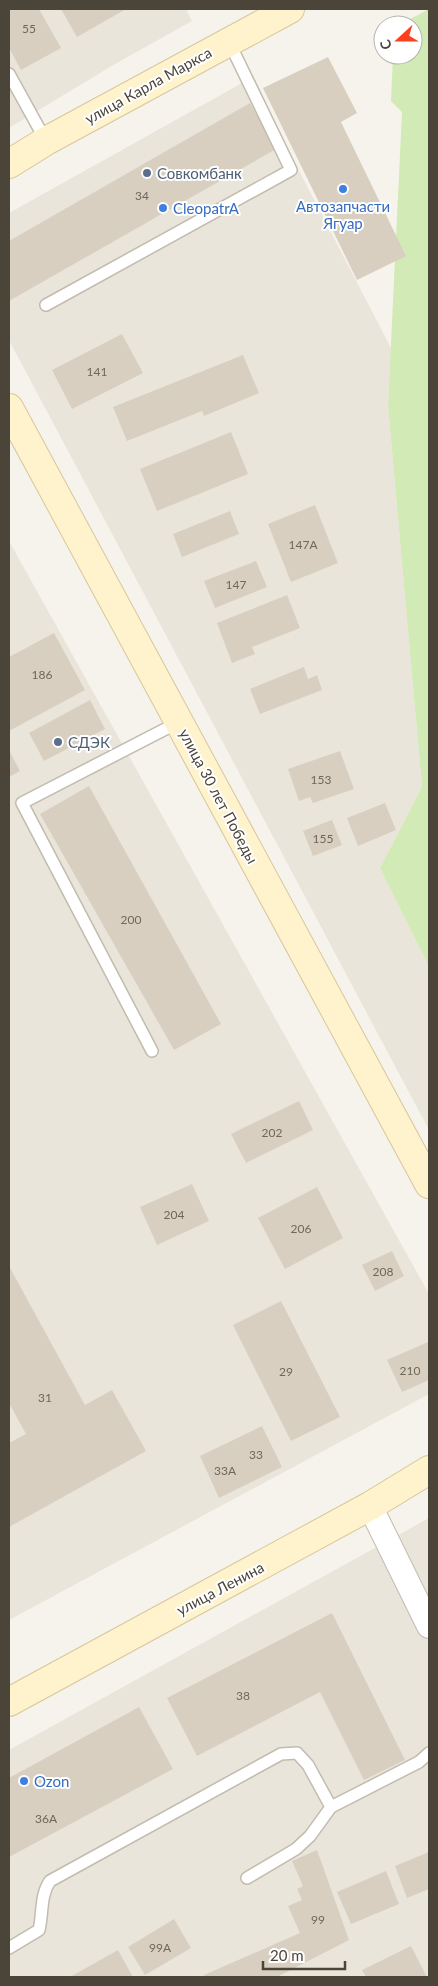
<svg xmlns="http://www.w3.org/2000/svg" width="438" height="1986" font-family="Lato,sans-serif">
	<rect width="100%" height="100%" fill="#f6f3ec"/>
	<!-- residential -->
	<path fill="#eae5da" d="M9,9H186L192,21L115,64L9,128Z
		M251,78L391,348L388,406L422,787L380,868L429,967V1130L9,340V213Z
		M9,541L429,1294V1394L9,1620Z
		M429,1518V1977H9V1750Z"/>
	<!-- green -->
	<path fill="#d2eab5" d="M429,9V967L380,868L422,787L388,406L402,112L391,101L393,55H413V25H399Z"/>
	<!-- building -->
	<path fill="#d8cfc1" d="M9,9H39L61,48L21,70L9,48Z
		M61,9H126L77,37Z
		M328,57L357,113L341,122L406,256L357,280L263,88Z
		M250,103L276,149L9,301V241Z
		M122,334L143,373L72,409L52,370Z
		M243,355L259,393L204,416L202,411L127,441L113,407Z
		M231,432L248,474L157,511L140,469Z
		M315,505L338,563L291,582L268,524Z
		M230,511L239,534L182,557L173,534Z
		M256,561L267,587L215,608L204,581Z
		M287,595L300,628L252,647L255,654L232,663L217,623Z
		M54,633L85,690L9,731V657Z
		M304,667L308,679L317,675L322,690L260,714L250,689Z
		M90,700L105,729L44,761L29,733Z
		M9,750L20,771L9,777Z
		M340,751L354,789L313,803L310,797L299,801L288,769Z
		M89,786L221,1024L174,1050L40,814Z
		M385,803L396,830L358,846L347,818Z
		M332,820L342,845L313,856L303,831Z
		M299,1101L313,1130L246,1163L231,1134Z
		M192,1184L209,1221L157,1245L140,1207Z
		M317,1187L343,1238L285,1269L258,1218Z
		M392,1251L404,1276L375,1291L362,1265Z
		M9,1266L85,1405L112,1390L146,1451L9,1527V1443L26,1434L9,1403Z
		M281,1301L340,1417L291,1441L233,1325Z
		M428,1342L429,1345V1380L402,1392L387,1360Z
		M262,1426L282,1467L219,1498L200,1456Z
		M332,1613L405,1760L364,1780L320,1692L197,1756L167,1698Z
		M139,1707L173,1769L9,1857V1778Z
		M317,1850L349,1940L277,1977H205L204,1975L300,1933L288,1906L302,1900L297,1889L303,1886L292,1861Z
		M429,1852V1889L407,1898L395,1866Z
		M386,1871L399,1904L351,1924L337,1892Z
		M174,1919L191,1948L145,1975L128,1947Z
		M411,1946L427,1977H366L362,1970Z
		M118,1950L133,1977H70Z"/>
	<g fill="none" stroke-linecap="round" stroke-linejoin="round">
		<defs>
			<path id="lane" d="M9,74L46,141
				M46,305L291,170L229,42
				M152,1051L22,803L179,722
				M247,1878L296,1849L310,1836L331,1807
				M9,1948L39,1930C43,1914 40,1895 50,1881L281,1754L297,1753L308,1765L331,1807L419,1762L429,1753"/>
			<path id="street" d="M370,1506L429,1626"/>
			<path id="secondary" d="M9,164L46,141L290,9
				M9,408L429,1184
				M9,1702L370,1506L429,1470"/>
		</defs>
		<!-- lane casing -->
		<use href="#lane" stroke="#c2bbae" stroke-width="14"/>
		<!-- street casing -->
		<use href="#street" stroke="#c2bbae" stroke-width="26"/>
		<!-- secondary casing -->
		<use href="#secondary" stroke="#d6c79b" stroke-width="30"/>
		<!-- lane -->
		<use href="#lane" stroke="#fff" stroke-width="11"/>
		<!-- street -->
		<use href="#street" stroke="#fff" stroke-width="24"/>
		<!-- secondary -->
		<use href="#secondary" stroke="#fff3cd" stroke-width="28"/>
	</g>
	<!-- markers -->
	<g fill="#5c6f8a" stroke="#fff" stroke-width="2">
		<circle cx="147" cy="173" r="5"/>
		<circle cx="58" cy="742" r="5"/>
	</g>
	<g fill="#3f7fe0" stroke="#fff" stroke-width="2">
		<circle cx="343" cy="189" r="5"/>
		<circle cx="163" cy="208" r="5"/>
		<circle cx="24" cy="1781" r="5"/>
	</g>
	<g text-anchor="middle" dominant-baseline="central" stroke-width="4" stroke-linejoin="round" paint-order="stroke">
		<!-- number labels -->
		<g font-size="12" fill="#6e675b">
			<text x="29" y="28">55</text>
			<text x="142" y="195">34</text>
			<text x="97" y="371">141</text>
			<text x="303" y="544">147А</text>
			<text x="236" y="584">147</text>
			<text x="42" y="674">186</text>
			<text x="321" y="779">153</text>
			<text x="323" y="838">155</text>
			<text x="131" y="919">200</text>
			<text x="272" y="1132">202</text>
			<text x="174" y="1214">204</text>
			<text x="301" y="1228">206</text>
			<text x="383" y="1271">208</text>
			<text x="410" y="1370">210</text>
			<text x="286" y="1371">29</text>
			<text x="45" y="1397">31</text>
			<text x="256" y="1454">33</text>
			<text x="225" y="1470">33А</text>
			<text x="243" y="1695">38</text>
			<text x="46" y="1818">36А</text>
			<text x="318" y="1919">99</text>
			<text x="160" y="1947">99А</text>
		</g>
		<!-- street labels -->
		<g font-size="15" fill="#4b4439" stroke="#fff">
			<text transform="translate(148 85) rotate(-29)">улица Карла Маркса</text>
			<text transform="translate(219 796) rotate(62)">улица 30 лет Победы</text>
			<text transform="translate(220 1588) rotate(-28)">улица Ленина</text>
		</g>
		<!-- service labels -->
		<g font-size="15" fill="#4e5e75" stroke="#fff" text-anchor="start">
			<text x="157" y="173">Совкомбанк</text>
			<text x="68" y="742">СДЭК</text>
		</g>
		<!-- shop labels -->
		<g font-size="15" fill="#366cbe" stroke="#fff" text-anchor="start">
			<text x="343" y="206" text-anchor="middle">Автозапчасти<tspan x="343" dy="17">Ягуар</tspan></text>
			<text x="173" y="208">CleopatrA</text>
			<text x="34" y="1781">Ozon</text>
		</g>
	</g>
	<!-- border -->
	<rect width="438" height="1986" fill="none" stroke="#4b4439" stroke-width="20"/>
	<!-- north arrow -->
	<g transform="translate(398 40) rotate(249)"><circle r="24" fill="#ffffff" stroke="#b7b4b0"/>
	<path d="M0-4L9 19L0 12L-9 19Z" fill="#fc3f1d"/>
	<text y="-8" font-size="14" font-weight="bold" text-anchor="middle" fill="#4b4439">С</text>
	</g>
	<!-- scale -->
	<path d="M263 1961v8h82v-8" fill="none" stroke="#4b4439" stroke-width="2.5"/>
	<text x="270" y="1961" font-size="15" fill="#4b4439" stroke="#ffffff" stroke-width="4" paint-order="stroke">20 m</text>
</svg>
